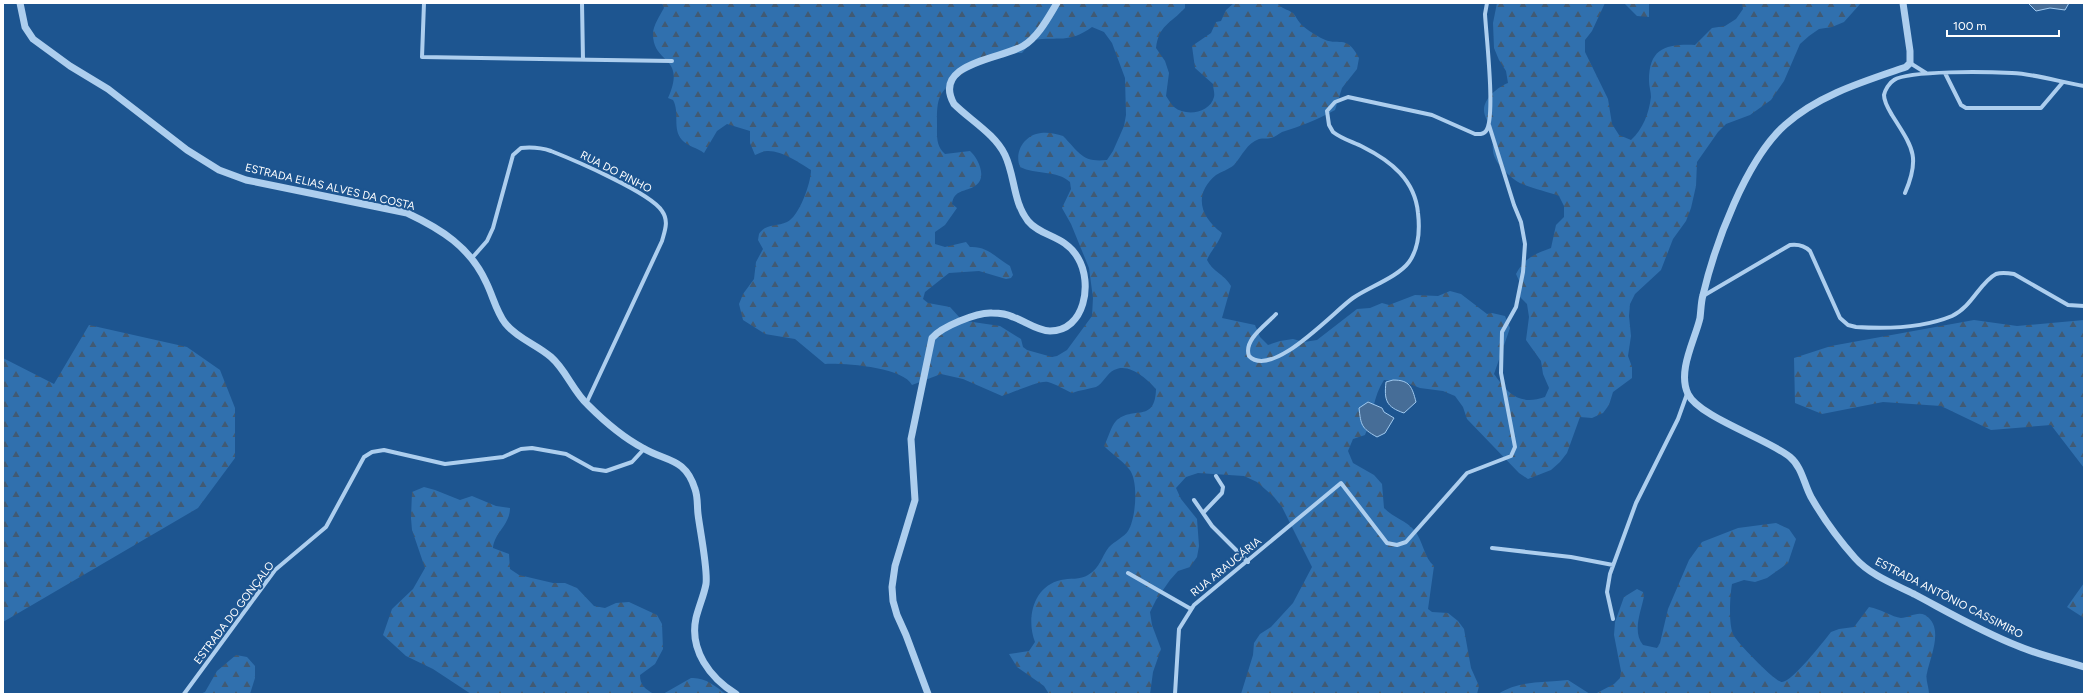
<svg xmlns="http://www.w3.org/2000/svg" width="2087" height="697" font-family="Figtree,sans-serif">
	<defs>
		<pattern id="forest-firs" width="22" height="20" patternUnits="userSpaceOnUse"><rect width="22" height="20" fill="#3070ae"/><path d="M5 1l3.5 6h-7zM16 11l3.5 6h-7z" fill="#415a73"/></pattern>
	</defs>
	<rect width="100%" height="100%" fill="#1d5590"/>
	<!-- forest -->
	<path fill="url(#forest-firs)" fill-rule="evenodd" d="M662,3H1185V8C1170,24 1159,25 1156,48L1165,61L1169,73L1166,96C1168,99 1171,104 1174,107C1186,117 1210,113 1214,97C1215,93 1213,88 1213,84L1195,68L1192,46L1211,33L1216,22L1221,21L1226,10L1234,3H1277C1282,9 1287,9 1293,13C1296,16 1297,20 1300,23C1305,29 1314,34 1321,38C1339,48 1345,32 1359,58L1357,69L1342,88L1335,110C1317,120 1301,126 1282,132C1278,134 1275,137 1271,138C1267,139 1263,138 1259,139C1247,143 1242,156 1234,165C1228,170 1222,171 1216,175C1193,194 1200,217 1222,233C1218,245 1211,250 1207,260C1212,271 1225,275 1231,286L1222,318L1255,325L1260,337L1268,345L1280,341L1293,339L1304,342L1317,340L1357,309L1370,308L1382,303L1389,305L1415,295L1438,296L1450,291L1461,294L1487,314L1492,313L1505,316L1510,328L1494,374C1508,394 1520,406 1545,397L1549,388L1543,374L1541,361L1526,340L1529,317L1527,304L1518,295L1521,285L1516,274C1524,258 1535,254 1551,248L1556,225L1564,217V206L1559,196C1546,191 1524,187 1515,180C1507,174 1494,162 1493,151C1492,144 1494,136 1492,130C1489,123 1484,117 1484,110C1484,98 1498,87 1508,83L1506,71L1499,60L1494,48L1493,23L1497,3H1605L1592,31L1585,40V52L1608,99L1612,124L1619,135L1631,140C1643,129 1649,113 1651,97C1651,92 1649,86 1649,81C1649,48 1666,44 1695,45L1712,28L1725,26L1736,19L1743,9L1742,3H1861L1844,22L1832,27L1819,29L1809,36L1800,44L1784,81L1771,100L1750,115L1726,124L1718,132L1697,162L1696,186L1691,208L1686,221L1673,239L1661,270L1635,294L1630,304L1629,316L1631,336L1628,356L1632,367V378L1613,392L1609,405L1603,413L1592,418L1580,417L1567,453L1560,462L1551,470L1528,479L1519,473L1467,419L1463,407L1455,396L1443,391L1420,388L1407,383L1384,380C1373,396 1373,417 1365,435L1353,439L1348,451L1353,463L1374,475L1382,484L1384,508C1394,518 1407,521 1414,530C1423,540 1424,558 1434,566L1428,609L1432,612L1448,613L1458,621L1464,629L1471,668L1479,686L1477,694H1241L1253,655L1254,643L1260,634L1271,627L1293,603L1312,567L1282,507L1274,497L1257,482L1244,476L1198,473L1186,477L1176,488L1181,499L1197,519L1199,546L1197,557L1190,567L1178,571L1170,580L1156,600L1150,612L1152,625L1161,649L1153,672L1150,694H1049L1044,686L1017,667L1009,654L1029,651L1035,642C1026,619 1033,586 1061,580C1069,578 1081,580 1088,575C1101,567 1101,557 1109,547C1115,541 1124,537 1128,531C1136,519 1139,480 1129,469C1122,460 1112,454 1104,446C1108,439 1111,426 1116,421C1133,405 1155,424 1156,389C1147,379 1129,362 1114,370C1107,373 1103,384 1096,387C1089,389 1080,390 1072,393C1065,390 1056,384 1048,382C1039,380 1013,393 1002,396L963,379L941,374L912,385C903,367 843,363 825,364L795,339L765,334L743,320L739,304L743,294L754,279L756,262L763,249L758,240L759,234C766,223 777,227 787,222C799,217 811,183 811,170C800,163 781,150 767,151C763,151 758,154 755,155L750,143V131L727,124L717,131L704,153C698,148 687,146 682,140C672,129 680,112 673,100L668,98C687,55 653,65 653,34C653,26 660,15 664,8ZM1092,27L1104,32L1112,43L1125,78L1126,115L1124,126L1113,151L1107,160C1082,163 1079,152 1063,136C1056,134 1049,132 1041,133C1024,135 1014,152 1020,167C1036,175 1057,170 1070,182L1071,189L1062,208L1071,224L1089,268L1093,298L1092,316L1067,350L1057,356L1052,357L1027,350L1023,347L1021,339L1000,326L966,321L960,318L950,307L928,303L923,299L925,292L949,273L979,271L1006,279L1011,278L1013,275L1010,266C996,258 988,246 970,247L966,242L945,247L935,244V232L945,225L957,208L952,204C954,189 966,192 975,186C988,178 978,158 970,151L945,154C936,146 937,137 937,126C937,116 936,101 942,93C955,73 999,52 1022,53L1033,40C1059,36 1068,44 1092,27Z
		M1624,3H1649V17L1637,16Z
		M1974,320L2017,326L2084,320V468L2051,425L1991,430L1941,406L1883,402L1822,414L1795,403L1794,358L1831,346Z
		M89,325L187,347L220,370L235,408V458L198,508L3,622V358L54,384Z
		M424,487L435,490L460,500L472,496L496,506L510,508C510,525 494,533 493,548L509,554L510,569L519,575L553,583H565L577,588L594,606L605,608L616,603L629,602L657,615L662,624L663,649L655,664L640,675C640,685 645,689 654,694H471L433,669L406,656L383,635L392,609L413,589L425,568L412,530L411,518L412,492Z
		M1776,523L1789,529L1796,539L1788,563L1767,578L1755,582L1744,580L1732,584C1730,595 1728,626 1734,636C1738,643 1775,682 1782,682C1792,682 1824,641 1831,632L1839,629L1854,627L1869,607C1881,609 1892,617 1901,618C1909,618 1917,611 1925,615C1945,627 1930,657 1927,673C1925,679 1929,687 1929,694H1595L1614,684L1620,678L1621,671L1614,635L1615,622L1624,597L1637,589L1643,592L1644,596C1641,612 1632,631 1643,645L1657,648L1660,643L1668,609L1689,560L1702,542L1738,528Z
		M2084,583V618L2067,607Z
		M236,655L247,657L255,666V678L250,694H200L205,692L217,671Z
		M691,678C705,677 715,686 726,694H663Z
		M1568,680L1590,694H1498C1520,680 1544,683 1568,680Z"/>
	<!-- water -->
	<path fill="#466d97" stroke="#a0c9ef" d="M2028,3H2069L2065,10L2050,8L2036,11Z
		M1393,380C1410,380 1412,387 1416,402L1404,413C1386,407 1384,400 1386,382Z
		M1368,402L1382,408L1384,412L1394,418L1385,433L1377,437C1361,428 1361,425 1359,408Z"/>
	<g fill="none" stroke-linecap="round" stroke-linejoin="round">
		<!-- minor -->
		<path stroke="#adceee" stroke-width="4" d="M424,3L422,57L672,61
			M582,3L583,60
			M1910,63L1926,73
			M1945,73L1961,105L1966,108H2041L2063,82
			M1905,193C1921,156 1912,147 1892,115C1889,110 1884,102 1884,95C1885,90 1889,83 1894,80C1909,70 1990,72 2012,73C2036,74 2060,82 2084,86
			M472,258L487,241L493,228L513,155L521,148C531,147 542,148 551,151C574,160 651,193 662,211C669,221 665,230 662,241L586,404
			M1703,296L1790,245C1798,244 1804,245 1810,251L1840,318L1848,325L1856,327C1886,329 1923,328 1952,316C1972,307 1980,282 1996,274C2002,272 2008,273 2014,274L2068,305L2084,306
			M1276,314C1266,325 1243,340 1249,356C1272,380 1334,311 1353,298C1369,287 1398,277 1409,262C1419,248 1420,230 1418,213C1415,180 1391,161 1363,147C1353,142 1342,139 1333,132L1329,125L1327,111L1335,102L1348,97L1432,115L1475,134C1479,134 1483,135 1486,131C1496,118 1486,34 1485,14L1487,3
			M1194,500L1212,526L1248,562
			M1203,513L1222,493L1223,487L1216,476
			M1492,548L1571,557L1613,565
			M1128,573L1191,609
			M1613,619L1607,592L1610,574L1636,503L1678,419L1687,394
			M184,694L275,570L326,527L364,457L372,452L384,450L445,464L503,457L521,449L532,448L566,454L593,469L606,471L632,462L644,449
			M1175,694L1179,629L1194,605L1341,483L1387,543L1397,545L1406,542L1467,473L1511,456L1515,447L1501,373L1502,332L1516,307L1523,272L1525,244L1521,222L1514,205L1489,125"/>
		<!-- tertiary -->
		<path stroke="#adceee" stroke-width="7" d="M20,3L25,27L33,39L70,66L108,89L187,150L219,170L246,180L407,213C441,229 470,247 486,282C493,296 496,311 505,323C518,339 536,344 551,357C566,370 573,391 588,405C604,421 622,437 643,448C666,462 685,457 695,489C698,497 697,506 698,514C700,531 708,569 706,584C704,595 699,606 696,618C689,650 710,678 736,694
			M1903,3L1910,51V63L1906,67C1865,81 1818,95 1785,125C1746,160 1715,244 1703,295C1701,302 1701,310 1700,318C1695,340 1677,371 1688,394C1699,417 1768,439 1790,457C1802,467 1804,484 1811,497C1823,518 1839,540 1855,558C1870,575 1894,584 1914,594C1948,612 1982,632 2018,646C2039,655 2062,660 2084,667
			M928,694L906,635L897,615L893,601L892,587L895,566L915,500L911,439L932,338C941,327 977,312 992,313C999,313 1007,314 1013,317C1025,321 1037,331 1050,331C1085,331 1093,283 1078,258C1065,235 1041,237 1028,221C1013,202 1015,176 1005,155C995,134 970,120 954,104C931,63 1001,59 1023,46C1038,37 1048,18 1057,3"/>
	</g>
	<g text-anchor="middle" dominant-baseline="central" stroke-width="4" stroke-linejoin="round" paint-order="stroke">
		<!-- street labels -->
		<g font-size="11" fill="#fff" stroke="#1d5590">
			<text transform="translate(616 172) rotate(27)">RUA DO PINHO</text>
			<text transform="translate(330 187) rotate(13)">ESTRADA ELIAS ALVES DA COSTA</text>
			<text transform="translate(1226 567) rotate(-39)">RUA ARAUCÁRIA</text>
			<text transform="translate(1949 598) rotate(27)">ESTRADA ANTÔNIO CASSIMIRO</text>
			<text transform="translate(234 613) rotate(-53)">ESTRADA DO GONÇALO</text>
		</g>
	</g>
	<!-- border -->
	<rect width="2087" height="697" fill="none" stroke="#ffffff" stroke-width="8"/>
	<!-- scale -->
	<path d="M1947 30v6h112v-6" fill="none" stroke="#ffffff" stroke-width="2"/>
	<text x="1953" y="30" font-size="12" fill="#ffffff" stroke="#1d5590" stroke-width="3" paint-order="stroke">100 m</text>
</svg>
